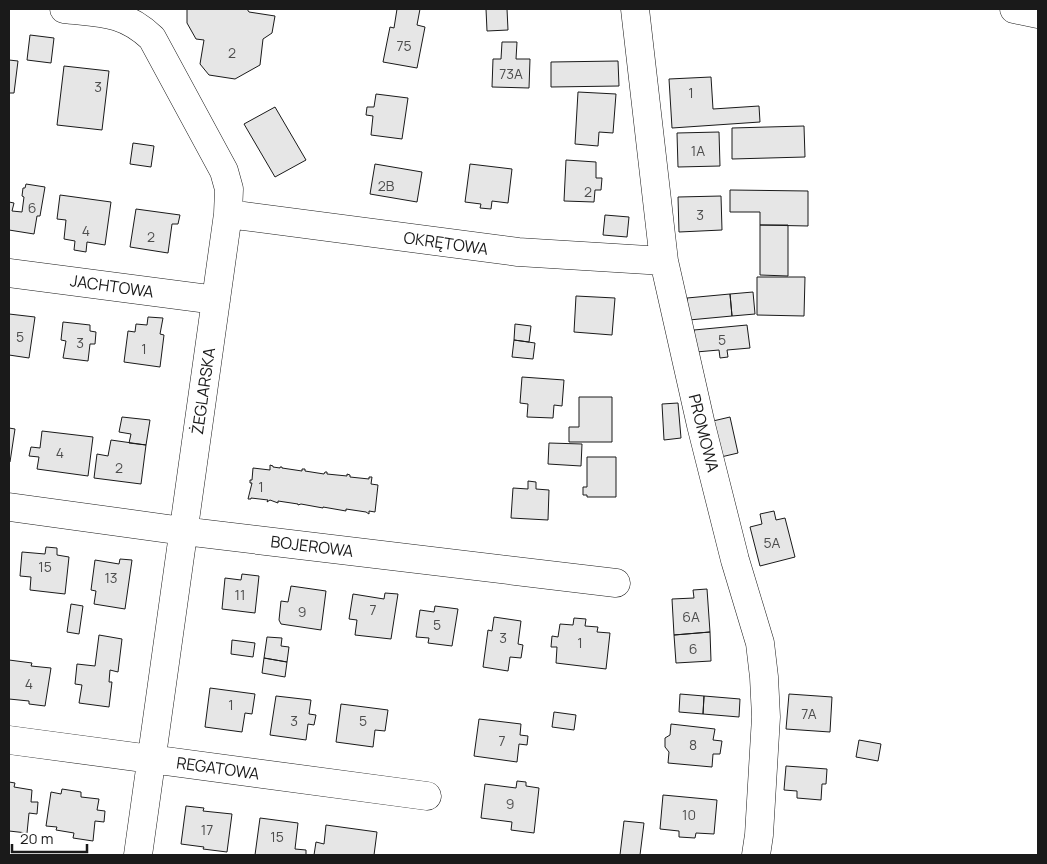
<svg xmlns="http://www.w3.org/2000/svg" width="1047" height="864" font-family="Manrope,sans-serif">
	<rect width="100%" height="100%" fill="#fff"/>
	<!-- building -->
	<path fill="#e6e6e6" stroke="#1a1a1a" d="M187,9H247L249,12L275,16L272,33L263,39L260,65L235,79L209,75L200,64L204,40L196,39L187,23Z
		M397,9H420L417,25L425,27L417,68L383,62L390,27L394,28Z
		M486,9H507L508,30L487,31Z
		M30,35L54,38L51,63L27,60Z
		M502,42H517L516,59H530L529,88L492,87L493,59H501Z
		M9,60L18,61L14,93H9Z
		M618,61L619,86L551,87V62Z
		M64,66L109,71L102,130L57,125Z
		M711,77L713,109L759,106L760,122L672,128L669,79Z
		M578,92L616,94L613,133L599,132L598,146L575,144Z
		M376,94L408,98L402,139L371,135L373,116L366,115L367,107H374Z
		M275,107L306,160L275,177L244,124Z
		M804,126L805,157L732,159V128Z
		M719,132L720,166L678,167L677,133Z
		M133,143L154,146L151,167L130,164Z
		M566,160L596,162V178H602L601,190H595L594,202L564,201Z
		M375,164L422,172L417,202L370,194Z
		M470,164L512,169L508,203L492,201L491,209L480,208L481,204L465,202Z
		M26,184L45,187L40,216H37L34,234L9,230V202L14,203L12,211L22,212L24,197L22,196L23,188H25Z
		M730,190L808,191V226L760,225V212H730Z
		M60,195L111,202L105,245L87,242L86,252L74,250L75,241L64,239L66,220L57,219Z
		M721,196L722,230L679,232L678,197Z
		M136,209L180,215L178,224H172L168,253L130,247Z
		M605,215L629,217L627,237L603,235Z
		M760,225H788V276L760,275Z
		M757,277H805L804,316L757,315Z
		M753,292L755,314L732,316L730,294Z
		M730,294L732,316L689,320L687,298Z
		M576,296L615,298L612,335L574,332Z
		M9,314L35,317L29,358L9,355Z
		M148,317L163,318L160,334L164,335L160,367L124,362L128,331L135,332L136,324L147,325Z
		M63,322L90,325V331L96,332L95,344H90L88,361L63,358L66,341L61,340Z
		M515,324L531,326L529,342L514,340Z
		M747,325L750,348L727,350L728,357L720,358L719,350L696,352L694,330Z
		M514,340L535,343L533,359L512,357Z
		M522,377L564,380L562,406L554,405L553,418L527,417L528,404L520,403Z
		M579,397H612V442H569V427H579Z
		M678,403L681,438L664,440L662,404Z
		M122,417L150,420L146,445L129,443L131,434L119,432Z
		M730,417L738,453L721,457L713,421Z
		M9,428L15,429L10,462L9,461Z
		M42,431L93,437L88,476L37,469L39,457L29,456L31,447L40,448Z
		M111,440L146,445L141,484L94,478L97,454L108,456Z
		M549,443L582,444L581,466L548,464Z
		M587,457H616V497H587V495H583V487H587Z
		M270,465L273,466V467L280,468V467H282V468L302,471V469H305V471L324,474L325,472H327V474L347,476V474L350,475V477L369,479V477H372L371,484L378,485L375,512L369,511V514L366,512L346,509V511L323,507V508L301,504L298,505V504L278,501V503L270,500L267,502L268,500L251,498V499H248L252,483H250V480H252L253,468L270,470Z
		M528,481L536,482V489L549,490L548,520L511,518L513,488L528,489Z
		M774,511L776,520L785,518L795,557L760,566L750,527L762,524L760,514Z
		M46,547L57,548V555L69,557L65,594L30,590L31,577L20,576L22,552L45,554Z
		M120,559L132,560L125,609L94,604L96,591L91,590L95,560L119,564Z
		M242,574L259,576L255,613L222,609L225,578L241,580Z
		M291,586L326,591L321,630L281,624L279,620L281,601L288,602Z
		M707,589L710,632L674,635L672,599L694,598L693,590Z
		M385,593L398,594L391,639L355,635L357,620L349,619L353,594L384,599Z
		M71,604L83,606L79,634L67,632Z
		M435,606L458,609L452,646L428,643L429,638L416,637L420,610L434,612Z
		M494,617L521,621L518,644L523,645L521,658L510,657L508,671L483,667L488,630L492,631Z
		M574,618L586,619L585,626L598,627L597,632L610,633L606,669L556,663L557,647H551L552,636L558,637L560,624L573,625Z
		M710,632L711,661L676,663L674,635Z
		M99,635L122,639L118,672L110,670L109,682H112L109,707L79,703L82,685L75,684L77,664L95,666Z
		M267,637L282,638L281,646L289,647L287,662L264,658Z
		M232,640L255,643L253,657L231,654Z
		M264,658L287,662L285,677L262,673Z
		M9,660L32,663L31,666L51,668L45,706L29,704V701L9,699Z
		M210,688L255,694L252,714L245,713L242,732L205,727Z
		M680,694L704,696L703,714L679,712Z
		M789,694L832,697L830,732L786,729Z
		M276,696L311,700L309,714L316,715L314,725L308,724L306,740L270,735Z
		M704,696L740,699L739,717L703,714Z
		M341,704L388,710L385,731L375,730L373,747L336,742Z
		M554,712L576,715L574,730L552,727Z
		M479,719L521,724L520,735L528,736L527,745L519,744L517,762L474,756Z
		M671,724L715,729L713,740L722,741L720,754H713L712,767L668,763L669,752L665,747V738L670,735Z
		M859,740L881,744L878,761L856,757Z
		M786,766L827,769L826,784H822L821,800L797,798V791L784,790Z
		M517,781L526,782V786L539,788L534,833L511,830L512,822L481,818L485,784L516,788Z
		M9,782L15,783L14,787L32,790L31,802H38L37,814L29,813L27,833L9,831Z
		M62,789L81,792V797L99,799L97,810L105,811L104,822L95,821L93,841L73,838L74,833L56,830L57,827L46,826L51,792L61,794Z
		M663,795L717,800L714,834L696,833L695,838L679,837V831L660,829Z
		M186,806L204,808L203,811L232,814L227,852L203,849L204,847L181,844Z
		M260,818L298,823L295,849L306,850V855H255Z
		M624,821L644,823L640,855H620Z
		M326,825L377,832L374,855H314L316,842L324,844Z"/>
	<g fill="none" stroke-linecap="round" stroke-linejoin="round">
		<defs>
			<path id="minor" d="M64,9C100,13 124,11 152,38L224,171L229,189L228,214L138,855
				M635,9L664,261L701,425L735,560L760,643L764,677L766,717L759,835L756,855
				M228,214L518,252L664,261
				M9,273L216,300
				M9,507L183,531L616,583
				M9,740L427,796"/>
			<path id="major" d="M1014,9L1038,14"/>
		</defs>
		<!-- minor casing -->
		<use href="#minor" stroke="#1a1a1a" stroke-width="29"/>
		<!-- major casing -->
		<use href="#major" stroke="#1a1a1a" stroke-width="29"/>
		<!-- minor -->
		<use href="#minor" stroke="#fff" stroke-width="28"/>
		<!-- major -->
		<use href="#major" stroke="#fff" stroke-width="28"/>
	</g>
	<g text-anchor="middle" dominant-baseline="central" stroke-width="4" stroke-linejoin="round" paint-order="stroke">
		<!-- number labels -->
		<g font-size="14" fill="#4d4d4d">
			<text x="404" y="45">75</text>
			<text x="232" y="52">2</text>
			<text x="511" y="73">73A</text>
			<text x="98" y="86">3</text>
			<text x="691" y="92">1</text>
			<text x="698" y="150">1A</text>
			<text x="386" y="185">2B</text>
			<text x="588" y="191">2</text>
			<text x="32" y="207">6</text>
			<text x="700" y="214">3</text>
			<text x="86" y="230">4</text>
			<text x="151" y="236">2</text>
			<text x="20" y="336">5</text>
			<text x="722" y="339">5</text>
			<text x="80" y="342">3</text>
			<text x="144" y="348">1</text>
			<text x="60" y="452">4</text>
			<text x="119" y="467">2</text>
			<text x="261" y="486">1</text>
			<text x="772" y="542">5A</text>
			<text x="45" y="566">15</text>
			<text x="111" y="577">13</text>
			<text x="240" y="594">11</text>
			<text x="373" y="609">7</text>
			<text x="302" y="611">9</text>
			<text x="691" y="616">6A</text>
			<text x="437" y="624">5</text>
			<text x="503" y="637">3</text>
			<text x="580" y="642">1</text>
			<text x="693" y="648">6</text>
			<text x="29" y="683">4</text>
			<text x="231" y="704">1</text>
			<text x="809" y="713">7A</text>
			<text x="294" y="720">3</text>
			<text x="363" y="720">5</text>
			<text x="502" y="740">7</text>
			<text x="693" y="744">8</text>
			<text x="510" y="803">9</text>
			<text x="689" y="814">10</text>
			<text x="207" y="829">17</text>
			<text x="277" y="836">15</text>
		</g>
		<!-- street labels -->
		<g font-size="16" fill="#1a1a1a" stroke="#fff">
			<text transform="translate(446 243) rotate(8)">OKRĘTOWA</text>
			<text transform="translate(112 286) rotate(8)">JACHTOWA</text>
			<text transform="translate(203 391) rotate(-82)">ŻEGLARSKA</text>
			<text transform="translate(704 433) rotate(76)">PROMOWA</text>
			<text transform="translate(312 546) rotate(7)">BOJEROWA</text>
			<text transform="translate(218 768) rotate(8)">REGATOWA</text>
		</g>
	</g>
	<!-- border -->
	<rect width="1047" height="864" fill="none" stroke="#1a1a1a" stroke-width="20"/>
	<!-- scale -->
	<path d="M12 844v8h75v-8" fill="none" stroke="#1a1a1a" stroke-width="2.5"/>
	<text x="20" y="844" font-size="15" fill="#1a1a1a" stroke="#ffffff" stroke-width="4" paint-order="stroke">20 m</text>
</svg>
